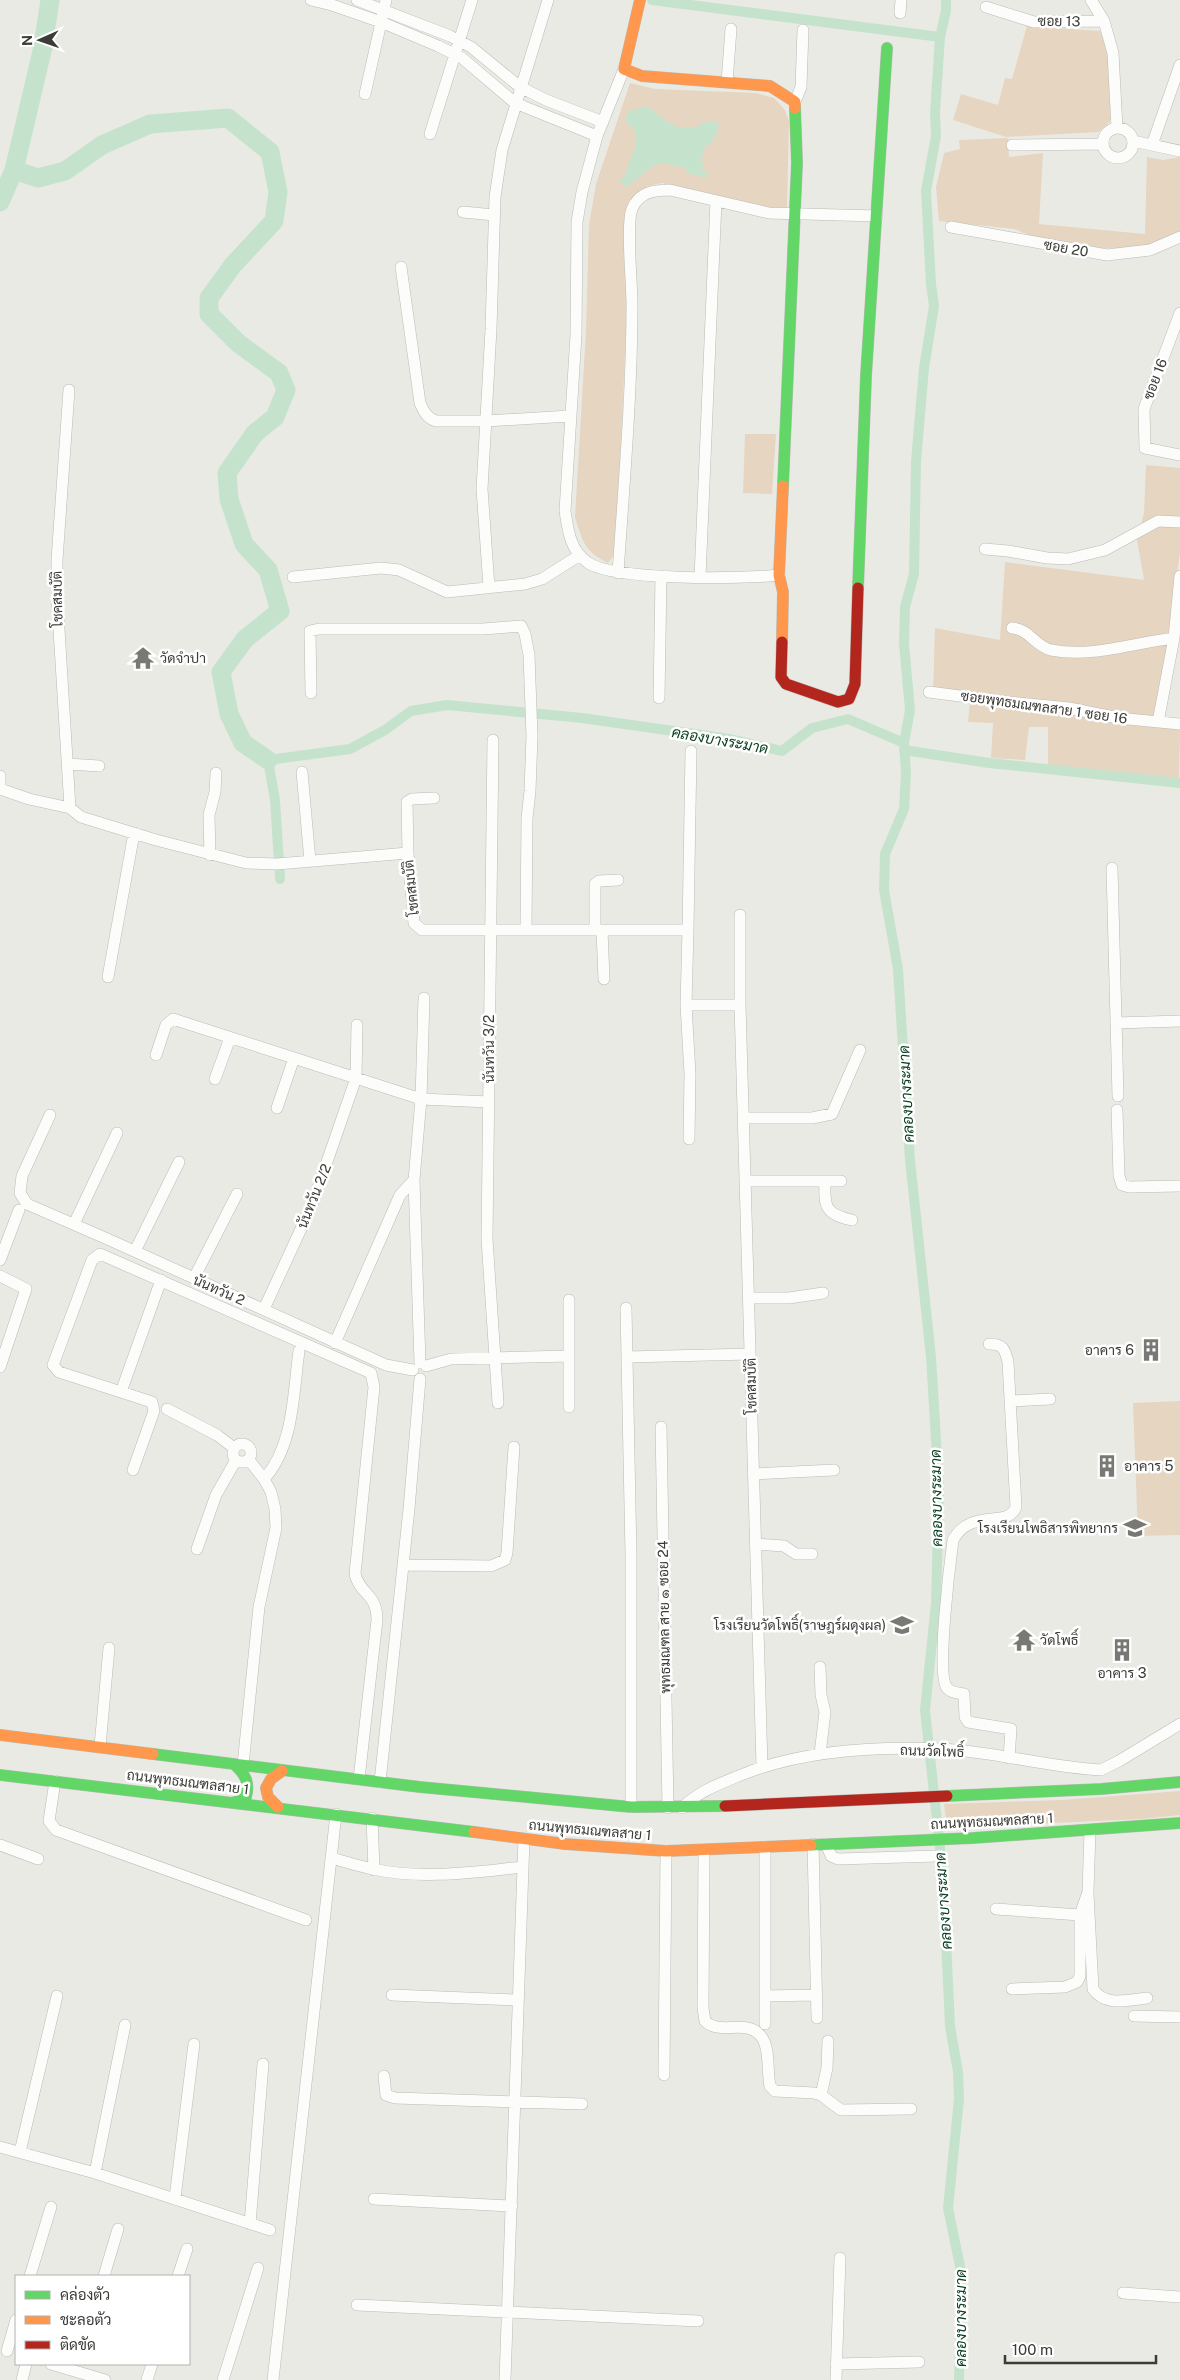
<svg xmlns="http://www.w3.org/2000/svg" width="1180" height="2380" font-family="'Public Sans',Sarabun,sans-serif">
	<rect width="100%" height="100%" fill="#eaeae4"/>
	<!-- green -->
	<path fill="#e6d5c0" d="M1027,26L1100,31C1108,49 1118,101 1110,121C1108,125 1102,128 1099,132L1006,137L953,120L961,94L998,105L1005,78L1012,79Z
		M630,83L655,89L756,93L774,98L785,110L789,121L787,205L786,209H772L662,183L648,186L635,194L627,213V310L616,553L608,563C584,551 583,542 575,517L586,331L589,225L596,184Z
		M1008,138L1009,157L1043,153L1039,224L1145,234L1147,157L1163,160L1180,157V231L1141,248H1095L1033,237L1015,229L939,221L936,187L944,153L960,149L959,140Z
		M745,434H776L772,494L743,493Z
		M1146,465L1180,468V553L1155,726L1180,730L1179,778L1090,772L1048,765V727H1029L1025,760L991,758L993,723L968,722L970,701L933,698L935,628L1000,640L1005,562L1144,580L1137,540L1144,513Z
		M1180,1401V1535L1138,1536L1133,1403Z
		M1180,1791V1815L1140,1819L947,1828L944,1804L1063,1800Z"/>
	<!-- water -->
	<path fill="#c5e3cc" d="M648,106C661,117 677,133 695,127C704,124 707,120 717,121C722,130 713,138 709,146H705L701,162L704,164L702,171L707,172L706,178L686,173L687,168L662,163L653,166L626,187L619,180L626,175C627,157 649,137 625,121L629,111Z"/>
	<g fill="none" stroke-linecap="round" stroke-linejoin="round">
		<!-- canal -->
		<path stroke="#c5e3cc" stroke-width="10" d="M652,0L940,37
			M946,0V11L940,37L935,113L936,136L926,191L931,284L934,306L924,368L916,461L914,574L905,607L904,644L910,710L904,743L906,773L904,809L885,854L884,890L898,969L910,1160L931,1357L939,1490L936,1603L925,1710L943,1876L950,2026L958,2072L959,2099L948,2208L962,2276L959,2380
			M904,750L989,763L1180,783
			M280,879L275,800L268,760L350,749L385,730L411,711L447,705L582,718L730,739L782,751L812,728L848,719L904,743"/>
		<!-- river -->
		<path stroke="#c5e3cc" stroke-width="19" d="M14,170L38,178L65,171L102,145L150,124L228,118L270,152L278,192L274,221L233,265L209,298V314L238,343L279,373L286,390L275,417L255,433L227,473L229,499L244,544L268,570L280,611L245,639L221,672L229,714L243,743L268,760
			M0,202L14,170L43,47L50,0"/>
		<defs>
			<path id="street" d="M311,0L332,5L381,22L438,46L462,58L515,103L597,136
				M357,0L450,36L471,47L520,87L546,100L603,122
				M1091,0L1104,21L1113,53L1117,128
				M986,7L1034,22L1104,21
				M900,13L901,0
				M624,69L597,136L582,192L577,222L576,335L565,511C568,530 570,550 587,562C612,581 745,579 779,575
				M727,82L731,29
				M365,94L386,0
				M795,102L801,87L803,30
				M1103 143a15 15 0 1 1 30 0a15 15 0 1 1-30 0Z
				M430,134L472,0
				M1133,141L1180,151
				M1012,145L1102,144
				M1152,145L1180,65
				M463,212L494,215
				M951,227L1107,255L1150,250L1180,237
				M401,267L420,403C424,412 427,418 436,421H486L570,416
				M1180,313L1144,409L1145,448L1180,455
				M69,390L57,560V597L70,808
				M985,549L1008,551L1047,558L1068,559L1105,550L1158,521L1180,522
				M618,573C624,483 632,393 632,304C632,284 626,224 632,209C639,192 654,190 670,190L769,213L877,216
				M293,577L381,568L399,570L447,592L525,584L542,579L580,555
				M700,577L716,201
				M489,587L482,489L491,329L495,197L502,150L548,0
				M1012,628C1029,629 1035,646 1051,650C1092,658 1133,643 1174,638
				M929,692L998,701L1069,708L1118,718L1180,724
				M311,693L310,631L319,629H483L521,626L525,634L529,655L532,736L530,791L527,818L526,929
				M659,698L661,576
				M1158,722L1174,638L1180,576
				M493,740L487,1239L498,1403
				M68,764L99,766
				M302,772L310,861
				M0,782V776
				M0,789L29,799L70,808L81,817L156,840L246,863L277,864L408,853L414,923L422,930H688L686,1005H740
				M408,853L407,802L412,799L434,798
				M210,855L209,815L215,792L216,773
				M1112,868L1118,1096
				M740,915V1005L762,1766
				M595,930V884L599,881L618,880
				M602,930L604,979
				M688,930L691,751
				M108,977L134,833
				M686,1005L690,1074L689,1139
				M1116,1023L1180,1021
				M156,1055L166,1025L173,1019L421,1099L489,1102
				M215,1079L230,1038
				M277,1108L294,1058
				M1117,1110L1119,1176L1122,1185L1129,1187L1180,1186
				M50,1115L22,1176L20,1193L27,1204L112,1241L386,1365L413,1370
				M745,1118H812L832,1114L860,1050
				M747,1181H825C824,1207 825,1214 852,1220
				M825,1181H841
				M74,1224L117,1133
				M135,1251L179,1162
				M0,1260L19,1210
				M0,1276L26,1289L0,1367
				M194,1278L237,1194
				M749,1298H789L823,1293
				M626,1308L631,1555V1807
				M264,1309L312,1205L356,1078L357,1025
				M335,1343L400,1195L414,1180
				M989,1344C1003,1344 1005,1349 1008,1362L1016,1507C1008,1529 971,1507 953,1540C950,1562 936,1674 947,1688C951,1693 958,1693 964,1694L965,1717L968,1722L1011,1729L1009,1758
				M627,1357L750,1354
				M420,1363L414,1180L421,1099L424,998
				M426,1366L451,1359L569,1356
				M121,1392L161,1280
				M1011,1401L1050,1399
				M569,1407V1300
				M167,1409L217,1435L234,1448
				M661,1427L668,1808
				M233 1453a9 9 0 1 1 18 0a9 9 0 1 1-18 0Z
				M133,1470L154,1411L152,1402L59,1372L53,1365L92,1260L100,1254L371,1373L374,1387L355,1574C360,1595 377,1593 377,1620L359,1779
				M753,1474L834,1470
				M264,1479C294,1446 293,1394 299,1351
				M755,1544L784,1546L796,1554H812
				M197,1549L216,1495L236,1460
				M403,1565L491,1566L505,1560L507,1553L514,1447
				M820,1667L821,1695L825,1712L820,1754
				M100,1746L109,1648
				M243,1765L259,1607L276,1528L275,1509L271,1492L264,1479L249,1460
				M55,1781L49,1821L56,1830L306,1920
				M380,1782L409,1509L420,1379
				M682,1808C699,1791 719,1784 741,1775C802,1750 877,1746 943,1749C996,1752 1048,1767 1101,1770L1119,1761L1180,1724
				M372,1818L374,1870
				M813,1844L817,2018
				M826,1844L831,1856L838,1859L937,1856
				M0,1845L38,1859
				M765,1847V2024
				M704,1851L703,2008L705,2021C721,2037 749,2016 763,2039C770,2052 767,2072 770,2086L775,2091L814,2093L821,2095L841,2110L911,2109
				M332,1858C345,1862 359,1866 373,1869C421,1880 474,1872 523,1867
				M1088,1894L1093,1989C1105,2007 1128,2000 1147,1998
				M996,1909L1080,1915L1088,1892L1090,1831
				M1012,1989L1065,1987L1077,1982L1080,1976V1915
				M392,1995L517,2000
				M765,1996L817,1995
				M1134,2016L1180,2017
				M664,2075L666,1851
				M384,2076L386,2095L395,2098L582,2104
				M821,2095L827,2068L828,2041
				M0,2147L95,2173L270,2230
				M20,2152L57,1996
				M95,2173L125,2025
				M175,2198L194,2044
				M374,2199L512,2206
				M250,2224L263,2064
				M30,2276L51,2207
				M104,2276L118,2229
				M178,2276L187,2249
				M1123,2293L1180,2297
				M357,2305L698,2321
				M7,2351L16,2320
				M51,2364L105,2380
				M836,2364L919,2362
				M22,2380L26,2364
				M147,2380L152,2364
				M223,2380L258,2268
				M273,2380L336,1814
				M505,2380L524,1839
				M836,2380L840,2258"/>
			<path id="fast" d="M783,486L797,163L795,108
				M858,588L866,376L887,48
				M153,1754L420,1787L631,1807L725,1806
				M0,1775L474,1832
				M947,1796L1101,1789L1180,1782
				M233,1803L246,1797C250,1782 245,1774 234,1764
				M811,1845L973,1838L1180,1823"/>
			<path id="slow" d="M640,0L624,69L642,76L770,86L795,102V108
				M782,642L783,592L779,575L783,486
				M0,1735L153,1754
				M278,1807L268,1797L266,1788L271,1779L282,1771
				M474,1832L565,1844L666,1851L811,1845"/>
			<path id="jam" d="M782,642L781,677L786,684L838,702L849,699L855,684L858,588
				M725,1806L947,1796"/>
		</defs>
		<!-- street casing -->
		<use href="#street" stroke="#babbb6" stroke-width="12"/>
		<!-- fast casing -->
		<use href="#fast" stroke="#babbb6" stroke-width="12"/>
		<!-- slow casing -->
		<use href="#slow" stroke="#babbb6" stroke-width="12"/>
		<!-- jam casing -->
		<use href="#jam" stroke="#babbb6" stroke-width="12"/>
		<!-- street -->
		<use href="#street" stroke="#fcfcfb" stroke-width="11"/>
		<!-- fast -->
		<use href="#fast" stroke="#63d668" stroke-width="11"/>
		<!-- slow -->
		<use href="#slow" stroke="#ff974d" stroke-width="11"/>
		<!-- jam -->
		<use href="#jam" stroke="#b3261e" stroke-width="11"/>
	</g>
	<!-- icons -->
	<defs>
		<symbol id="temple-bare" viewBox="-9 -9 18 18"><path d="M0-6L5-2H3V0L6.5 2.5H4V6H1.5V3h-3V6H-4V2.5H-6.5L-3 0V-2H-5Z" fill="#787974" stroke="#fff" stroke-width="2.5" paint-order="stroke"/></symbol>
		<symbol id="building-bare" viewBox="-9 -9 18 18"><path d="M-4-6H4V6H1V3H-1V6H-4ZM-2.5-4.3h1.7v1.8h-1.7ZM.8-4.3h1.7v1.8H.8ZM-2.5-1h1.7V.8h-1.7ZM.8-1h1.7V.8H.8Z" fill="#787974" stroke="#fff" stroke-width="2.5" paint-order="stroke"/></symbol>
		<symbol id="school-bare" viewBox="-9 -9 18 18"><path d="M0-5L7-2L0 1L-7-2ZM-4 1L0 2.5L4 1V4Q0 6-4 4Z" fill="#787974" stroke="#fff" stroke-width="2.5" paint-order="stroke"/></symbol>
	</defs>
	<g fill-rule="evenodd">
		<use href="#temple-bare" x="127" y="642" width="32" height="32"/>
		<use href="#building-bare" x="1135" y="1334" width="32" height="32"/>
		<use href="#building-bare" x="1091" y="1450" width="32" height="32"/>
		<use href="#school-bare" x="1119" y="1512" width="32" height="32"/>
		<use href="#school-bare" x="886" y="1609" width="32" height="32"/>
		<use href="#temple-bare" x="1008" y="1624" width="32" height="32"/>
		<use href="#building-bare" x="1106" y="1634" width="32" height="32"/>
	</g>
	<g text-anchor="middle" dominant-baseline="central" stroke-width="5" stroke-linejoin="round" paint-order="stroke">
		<!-- street labels -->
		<g font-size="14" fill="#3b3c37" stroke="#fff">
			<text transform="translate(1059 21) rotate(1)">ซอย 13</text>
			<text transform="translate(1066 248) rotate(10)">ซอย 20</text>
			<text transform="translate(1155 379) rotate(-69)">ซอย 16</text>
			<text transform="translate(57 599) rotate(-91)">โชคสมบัติ</text>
			<text transform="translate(1044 707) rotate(8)">ซอยพุทธมณฑลสาย 1 ซอย 16</text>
			<text transform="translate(411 888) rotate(-96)">โชคสมบัติ</text>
			<text transform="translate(489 1049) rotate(-90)">นันทวัน 3/2</text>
			<text transform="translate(314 1196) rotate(-68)">นันทวัน 2/2</text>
			<text transform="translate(219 1290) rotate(24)">นันทวัน 2</text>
			<text transform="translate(751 1386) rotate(-91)">โชคสมบัติ</text>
			<text transform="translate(664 1617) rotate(-91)">พุทธมณฑล สาย ๑ ซอย 24</text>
			<text transform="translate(932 1751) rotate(2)">ถนนวัดโพธิ์</text>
			<text transform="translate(188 1782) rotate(7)">ถนนพุทธมณฑลสาย 1</text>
			<text transform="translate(992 1821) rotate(-3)">ถนนพุทธมณฑลสาย 1</text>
			<text transform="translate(590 1830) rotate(5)">ถนนพุทธมณฑลสาย 1</text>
		</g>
		<!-- poi labels -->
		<g font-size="14" fill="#3b3c37" stroke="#fff" text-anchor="start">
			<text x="160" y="658">วัดจำปา</text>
			<text x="1134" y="1350" text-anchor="end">อาคาร 6</text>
			<text x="1124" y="1466">อาคาร 5</text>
			<text x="1118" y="1528" text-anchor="end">โรงเรียนโพธิสารพิทยากร</text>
			<text x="886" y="1625" text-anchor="end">โรงเรียนวัดโพธิ์(ราษฎร์ผดุงผล)</text>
			<text x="1040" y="1640">วัดโพธิ์</text>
			<text x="1122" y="1673" text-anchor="middle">อาคาร 3</text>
		</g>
		<!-- water labels -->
		<g font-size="15" font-style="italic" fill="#0d4023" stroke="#fff">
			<text transform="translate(720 740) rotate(10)">คลองบางระมาด</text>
			<text transform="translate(906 1094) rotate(-93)">คลองบางระมาด</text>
			<text transform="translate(936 1498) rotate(-91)">คลองบางระมาด</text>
			<text transform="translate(943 1901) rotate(-94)">คลองบางระมาด</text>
			<text transform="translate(960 2318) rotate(-90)">คลองบางระมาด</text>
		</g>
	</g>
	<!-- legend -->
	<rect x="15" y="2275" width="175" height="90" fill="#ffffff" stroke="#b1b1af"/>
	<rect x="25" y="2291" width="25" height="8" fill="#63d668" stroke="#b1b1af"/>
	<text x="60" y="2300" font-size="15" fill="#3b3c37">คล่องตัว</text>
	<rect x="25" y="2316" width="25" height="8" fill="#ff974d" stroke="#b1b1af"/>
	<text x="60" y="2325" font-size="15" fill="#3b3c37">ชะลอตัว</text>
	<rect x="25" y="2341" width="25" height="8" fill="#b3261e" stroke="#b1b1af"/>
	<text x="60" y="2350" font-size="15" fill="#3b3c37">ติดขัด</text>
	<!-- north arrow -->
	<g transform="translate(40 40) rotate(268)" stroke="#ffffff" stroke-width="4" paint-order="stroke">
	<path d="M0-4L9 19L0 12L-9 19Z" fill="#3b3c37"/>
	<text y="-8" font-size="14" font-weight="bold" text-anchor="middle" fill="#3b3c37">N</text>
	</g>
	<!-- scale -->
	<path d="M1005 2355v8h151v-8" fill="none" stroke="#3b3c37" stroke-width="2.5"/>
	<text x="1012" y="2355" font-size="15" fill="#3b3c37" stroke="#ffffff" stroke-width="4" paint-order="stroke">100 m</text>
</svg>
